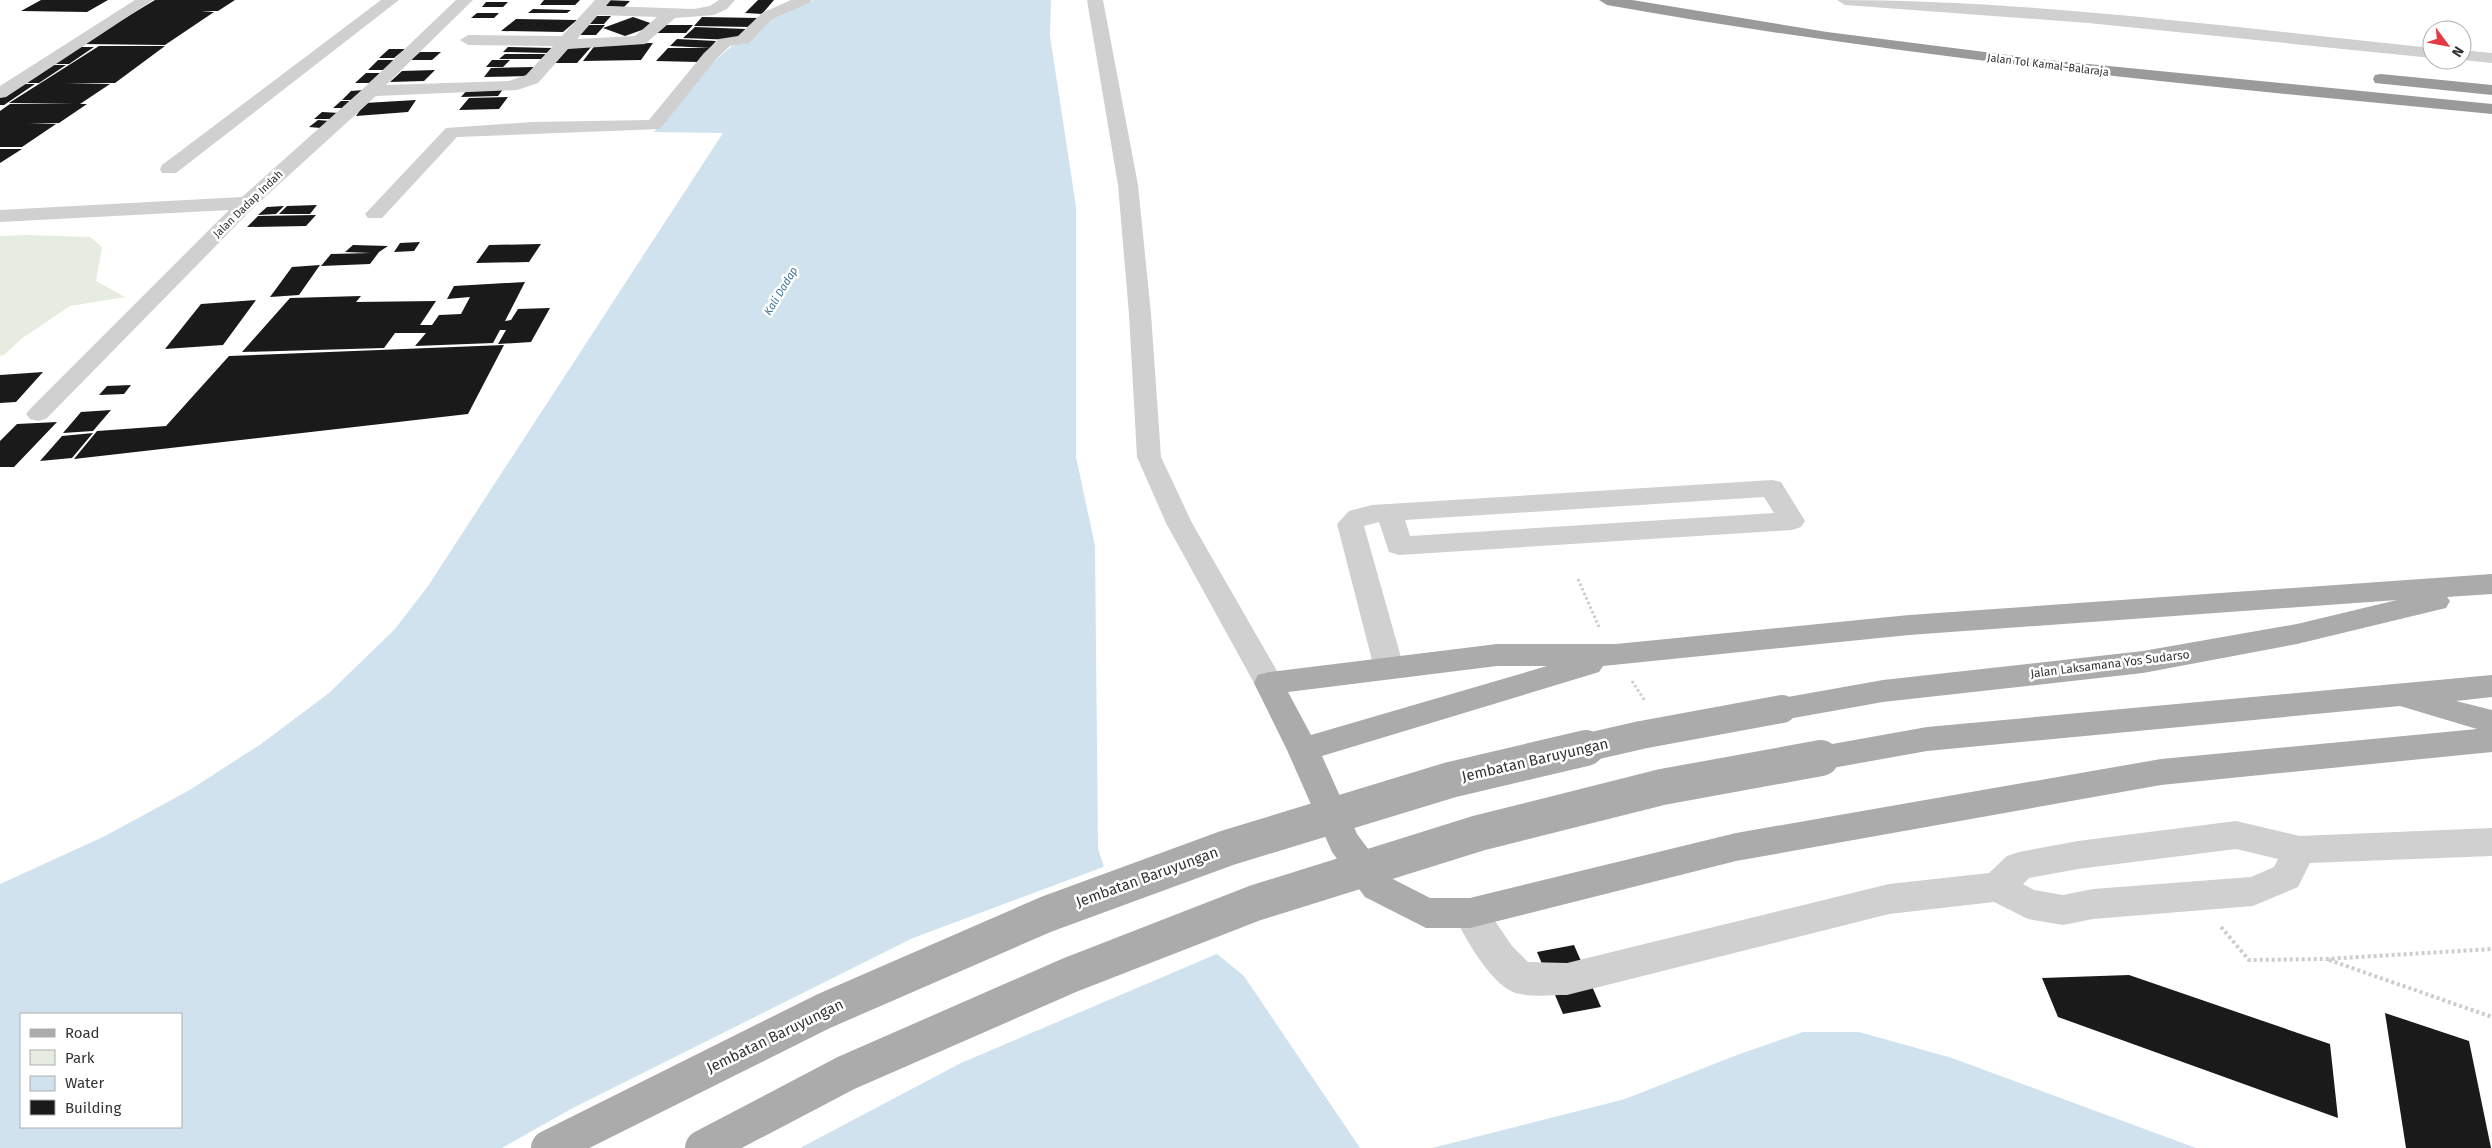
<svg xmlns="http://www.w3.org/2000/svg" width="2492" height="1148" font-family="'Fira Sans',sans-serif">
	<rect width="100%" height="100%" fill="#fff"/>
	<!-- green -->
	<path fill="#e6ecdf" d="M27,235L90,237L102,247L96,281L125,297L70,306L21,339L4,355L0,356V236Z"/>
	<!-- water -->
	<path fill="#cfe2ee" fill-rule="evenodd" d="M814,0H1051L1050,36L1076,207V457L1095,546L1098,848L1109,883L1201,941L1244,976L1360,1148H0V884L103,837L188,791L261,744L329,693L395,629L428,586L723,133L654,132L706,68L732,46L743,43L778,13ZM21,1014H181V1127H21Z
		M1803,1032H1859L1952,1058L2196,1148H1432L1625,1099L1737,1055Z"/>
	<!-- pier -->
	<path fill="#fff" d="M1106,866L1111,881L1203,939L1219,953L961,1063L800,1148H502L571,1109L913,938Z"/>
	<!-- building -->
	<path fill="#1a1a1a" d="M41,0H108L87,12L21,11Z
		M155,0H235L218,11H201L214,12L165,45L82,44Z
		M544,0H580L575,5H540Z
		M605,0L630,1L624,7L599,6Z
		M758,0H774L762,14L745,13Z
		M486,2H508L503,7H482Z
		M533,9L571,10L567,13H528Z
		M477,13H499L494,18H471Z
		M591,16H611L604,24H584Z
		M633,17L656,25L625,36L603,28Z
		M702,17L759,18L751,27L694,26Z
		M516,19L577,20L563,32L501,31Z
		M585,25H605L596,35H576Z
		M662,25H693L686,33H655Z
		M695,27L746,29L735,40L683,38Z
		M677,39L716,41L710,48L670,46Z
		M653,43L641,60L583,61L596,44Z
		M99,46H165L115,83H66L110,84L80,104H87L59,123L29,124H56L22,147H0V111L10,104H75L9,103Z
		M565,46H592L577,63H550Z
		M78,47H94L69,64H52Z
		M508,47L553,48L548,53L503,52Z
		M668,48H710L698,62L656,61Z
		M389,49H405L394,58H379Z
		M420,52H441L432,60H410Z
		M505,54H547L543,59H499Z
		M378,60H394L384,70H368Z
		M492,60H510L503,67H486Z
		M48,65H66L39,83H20Z
		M536,67L529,76L484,77L491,68Z
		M435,70L424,81L390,82L402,71Z
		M366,73H380L369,83H355Z
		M19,84H35L4,105H0V97Z
		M504,88L498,96L461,97L468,89Z
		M364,90L356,100H342L351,91Z
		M508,97L499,109L459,110L469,98Z
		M416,100L408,112L356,116L365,103Z
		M341,101H351L343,108H333Z
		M322,112L340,113L332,119H314Z
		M318,120L330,121L321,128L309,127Z
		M0,149H22L0,163Z
		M317,205L310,214H279L287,206Z
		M284,206L276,214L258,215L267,207Z
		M316,215L306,226L247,227L258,216Z
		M420,242L414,251L394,252L400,243Z
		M541,244L529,262L476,263L489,245Z
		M353,245L388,246L379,252L370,264L321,266L331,254L371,253L345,252Z
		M320,265L299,295L270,297L292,267Z
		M525,282L505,321L511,320L518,309L550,308L531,342L498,344L506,330H500L493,343L415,346L426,333H395L384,348L242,352L290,298L361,296L356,302L436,301L420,325H432L439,315L461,314L470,297L447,299L454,286Z
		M256,300L223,345L165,349L201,304Z
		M504,345L468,414L74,459L97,431L166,426L229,356Z
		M43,372L16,402L0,403V375Z
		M131,385L124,394L99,395L107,386Z
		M111,410L93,431L63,433L81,412Z
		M57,422L14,467H0V441L17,424Z
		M93,433L72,458L40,461L62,436Z
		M1574,945L1601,1007L1563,1014L1537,952Z
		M2129,975L2330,1044L2338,1118L2058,1017L2042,978Z
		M2385,1013L2469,1041L2491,1148H2406Z"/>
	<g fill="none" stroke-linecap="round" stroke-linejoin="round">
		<!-- path-far1 -->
		<path stroke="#cdcdcd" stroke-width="3" stroke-dasharray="2.5 2.5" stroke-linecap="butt" d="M1578,579L1599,627
			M1632,681L1645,701"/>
		<!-- path -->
		<path stroke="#cdcdcd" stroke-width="4" stroke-dasharray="3 3" stroke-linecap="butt" d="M2221,927L2249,960L2326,959L2492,949
			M2329,960L2492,1017"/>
		<!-- minor -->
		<path fill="#d0d0d0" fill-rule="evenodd" d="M135,0H153L6,97L0,98V86Z
			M381,0H399L176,173H162L160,169L162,165Z
			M456,0H473L386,85L509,81L526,75L553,46L468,45L460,40L468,35L562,36L595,0H611L606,6L694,9L710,6L719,0H735L727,9L714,15L675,18L645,44L568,49L538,83L517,90L376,96L254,207L46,419L38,421L30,419L26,414L30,409L229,210L0,222V210L242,197L365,87ZM598,15L657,17L635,36L577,39Z
			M791,0H812L809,3L772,19L749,43L730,46L716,59L660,129L457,137L382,218H368L365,214L446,128L532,122L649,120L704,53L719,39L738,36L762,13Z
			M1087,0H1103L1138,185L1151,314L1161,457L1192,523L1284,683L1280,691L1269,694L1258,691L1254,683L1166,523L1137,457L1129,314L1118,185Z
			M1837,0C2036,0 2235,28 2432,48V58L2088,23L1845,5Z
			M2462,50L2492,53V63L2462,60Z
			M1772,480L1781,482L1805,521L1801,527L1792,530L1399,555L1389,552L1379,522L1364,526L1404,668L1399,676L1389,679L1379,676L1374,668L1337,524L1349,511L1372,505ZM1764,497L1774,513L1410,536L1405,520Z
			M2236,821L2300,836L2492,828V856L2310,863L2298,887L2253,906L2093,919L2063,925L2028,919L1994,902L1889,914L1567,995C1552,995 1535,997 1520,994C1493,990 1464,936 1453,913L1458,902L1470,898L1482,902L1512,946L1528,962L1567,963L1889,884L1989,873L2007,856L2019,852L2078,841ZM2236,849L2278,859L2274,867L2251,877L2093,889L2063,895L2034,890L2023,884L2029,878L2078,869Z"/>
		<!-- major -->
		<path fill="#ababab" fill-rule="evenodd" d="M2492,574V594L2447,597L2450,601L2446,608L2297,644L2143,673L1883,702L1782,720L1771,717L1767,709L1771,701L1782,698L1883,680L2143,651L2297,624L2397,600L1909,635L1603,666L1599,672L1322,756L1357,834L1389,877L1430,898H1470L1736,833L2161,759L2477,729L2400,706L1927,751L1821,770L1810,767L1805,758L1810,749L1821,746L1927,727L2492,675V697L2456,701L2492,710V752L2161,785L1736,861L1470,928H1426L1365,897L1332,852L1287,750L1254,683L1258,675L1269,672L1497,644H1616L1909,615ZM1497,666H1547L1311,735L1288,692Z"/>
		<!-- highway -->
		<path fill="#9a9a9a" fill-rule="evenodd" d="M1599,0H1632L1827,32L2048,60L2492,104V114C2196,86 1900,57 1607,5Z
			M2381,74L2492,85V95L2375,83L2373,79L2375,75Z"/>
		<!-- major-bridge-far1 -->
		<path stroke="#ababab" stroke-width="28" d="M1580,749L1641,735L1782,709"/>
		<!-- major-bridge -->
		<path stroke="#ababab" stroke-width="36" d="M549,1148L824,1011L1047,914L1227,848L1450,780L1586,748
			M703,1148L846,1073L1070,975L1255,903L1479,833L1662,787L1821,758"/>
	</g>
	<g text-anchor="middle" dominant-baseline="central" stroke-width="5" stroke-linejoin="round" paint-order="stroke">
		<!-- far-street labels -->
		<g font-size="11" fill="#333" stroke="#fff">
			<text transform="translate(2048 65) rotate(7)">Jalan Tol Kamal–Balaraja</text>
			<text transform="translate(248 204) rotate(-44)">Jalan Dadap Indah</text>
		</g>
		<!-- far-water labels -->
		<g font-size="11" font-style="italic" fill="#3f7597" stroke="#fff">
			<text transform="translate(781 291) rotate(-59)">Kali Dadap</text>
		</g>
		<!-- street labels -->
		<g font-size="12" fill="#333" stroke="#fff">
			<text transform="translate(2110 664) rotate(-7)">Jalan Laksamana Yos Sudarso</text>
		</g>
		<!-- near-street labels -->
		<g font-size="15" fill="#333" stroke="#fff">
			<text transform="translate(1535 760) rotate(-13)">Jembatan Baruyungan</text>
			<text transform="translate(1147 877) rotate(-20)">Jembatan Baruyungan</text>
			<text transform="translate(775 1036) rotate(-26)">Jembatan Baruyungan</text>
		</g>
	</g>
	<!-- legend -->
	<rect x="20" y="1013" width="162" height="115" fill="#ffffff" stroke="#adadad"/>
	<rect x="30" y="1029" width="25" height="8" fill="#ababab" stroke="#adadad"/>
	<text x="65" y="1038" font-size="15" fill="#333333">Road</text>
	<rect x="30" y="1050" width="25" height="15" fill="#e6ecdf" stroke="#adadad"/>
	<text x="65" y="1063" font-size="15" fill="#333333">Park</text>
	<rect x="30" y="1076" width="25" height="15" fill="#cfe2ee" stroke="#adadad"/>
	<text x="65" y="1088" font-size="15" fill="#333333">Water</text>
	<rect x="30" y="1100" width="25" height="15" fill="#1a1a1a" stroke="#adadad"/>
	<text x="65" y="1113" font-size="15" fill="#333333">Building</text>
	<!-- north arrow -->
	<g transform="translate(2447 45) rotate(122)"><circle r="24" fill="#ffffff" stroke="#adadad"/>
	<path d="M0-4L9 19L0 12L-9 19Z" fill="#e63946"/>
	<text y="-8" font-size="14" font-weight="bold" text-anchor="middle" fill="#333333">N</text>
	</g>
</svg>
